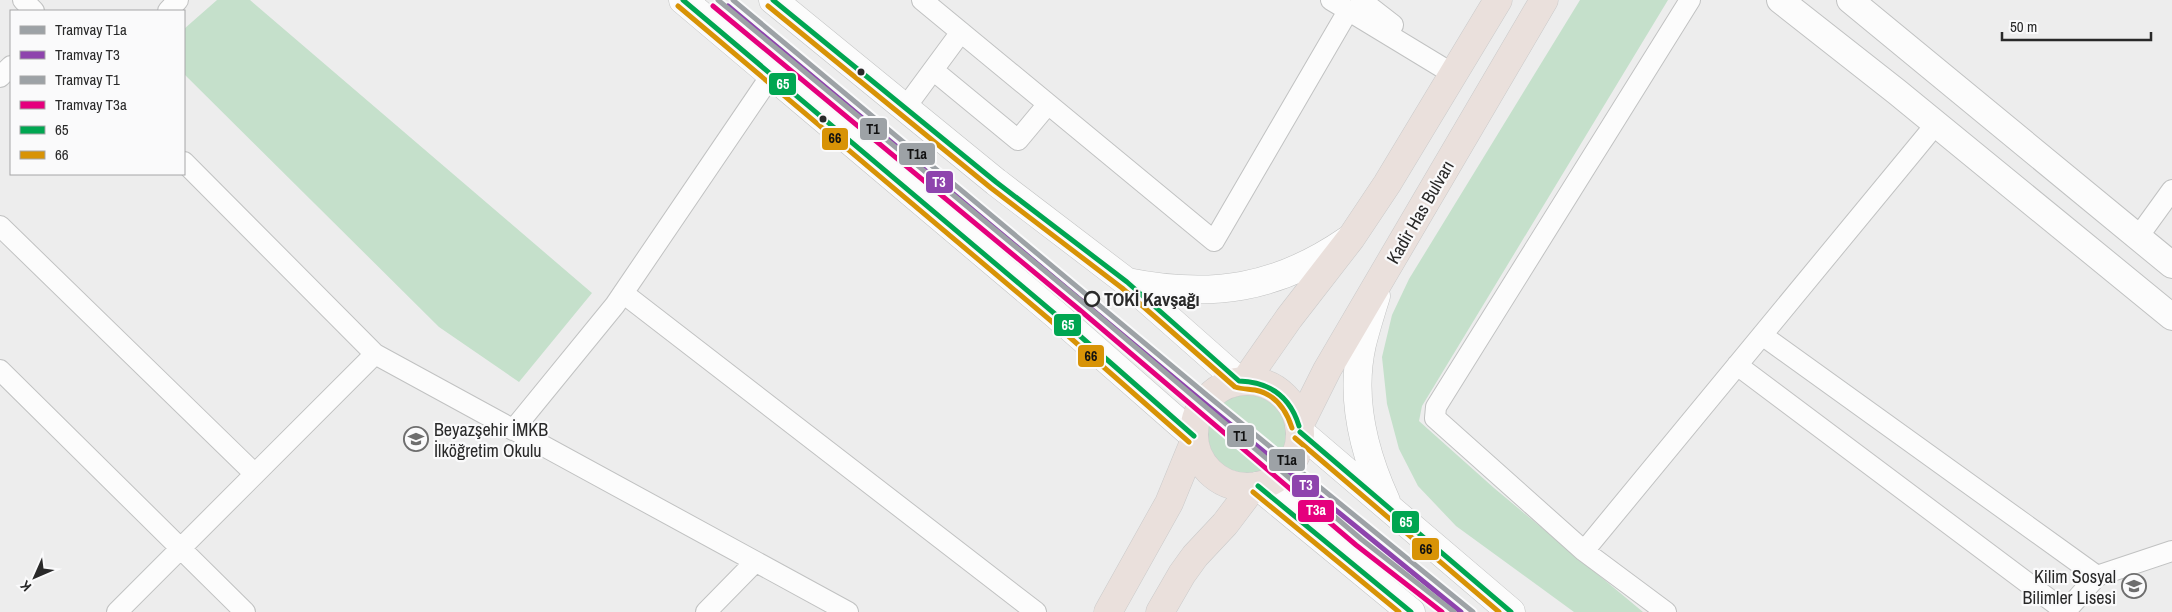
<svg xmlns="http://www.w3.org/2000/svg" width="2172" height="612" font-family="'Archivo Narrow',sans-serif">
	<rect width="100%" height="100%" fill="#ededed"/>
	<!-- green -->
	<path fill="#c5e0cb" d="M217,0H250L592,293L519,382L439,327L184,74V29Z
		M1580,0H1668L1422,406L1419,421L1494,488L1643,612H1574L1456,526L1418,486L1399,449L1387,404L1382,357L1392,315L1409,279Z
		M1208 434a39 39 0 1 1 78 0a39 39 0 1 1-78 0Z"/>
	<g fill="none" stroke-linecap="round" stroke-linejoin="round">
		<defs>
			<path id="minor" d="M23,0L34,11
				M922,0L1214,241L1348,11
				M1331,0L1453,74
				M1361,0L1393,25
				M168,11L178,0
				M933,70L1018,140L1048,104
				M0,77L11,66
				M905,108L961,32
				M184,162L375,354L848,612
				M0,226L255,474
				M2138,237L2172,190
				M623,293L1036,612
				M1762,335L2097,576
				M1737,365L2065,611
				M0,370L245,612
				M513,430L615,305L772,74
				M1584,551L1936,124
				M117,612L375,354
				M706,612L755,562
				M1666,612L1584,551L1435,418L1436,407L1690,0
				M2065,612L2097,576L2172,551"/>
			<path id="tertiary" d="M1780,0L1897,92L2172,317
				M1850,0L2172,265"/>
			<path id="secondary" d="M683,0L1055,314L1194,436
				M773,0L996,182L1127,282L1239,381
				M1127,282C1211,299 1277,289 1348,240
				M1376,296C1371,312 1366,328 1362,344C1350,397 1364,453 1386,501
				M1300,432L1511,612
				M1258,486L1411,612"/>
			<path id="trunk" d="M1194 434a53 53 0 1 1 106 0a53 53 0 1 1-106 0Z
				M1245,381L1289,318L1351,238L1387,184L1498,0
				M1299,426L1327,370L1544,0
				M1108,612L1169,503L1194,442
				M1160,612L1182,574L1195,556L1225,524L1253,487"/>
		</defs>
		<!-- minor casing -->
		<use href="#minor" stroke="#c1c2c2" stroke-width="22"/>
		<!-- tertiary casing -->
		<use href="#tertiary" stroke="#c1c2c2" stroke-width="28"/>
		<!-- secondary casing -->
		<use href="#secondary" stroke="#c1c2c2" stroke-width="29"/>
		<!-- trunk casing -->
		<use href="#trunk" stroke="#cacaca" stroke-width="29"/>
		<!-- minor -->
		<use href="#minor" stroke="#fcfcfc" stroke-width="20"/>
		<!-- tertiary -->
		<use href="#tertiary" stroke="#fcfcfc" stroke-width="26"/>
		<!-- secondary -->
		<use href="#secondary" stroke="#fcfcfc" stroke-width="28"/>
		<!-- trunk -->
		<use href="#trunk" stroke="#eae0dc" stroke-width="28"/>
		<defs>
			<path id="bus-1" d="M683,0L1055,314L1194,436
				M773,0L996,182L1127,282L1239,381C1270,382 1290,396 1299,426
				M1300,432L1511,612
				M1258,486L1411,612"/>
			<path id="bus-2" d="M678,6L1050,320L1189,442
				M768,6L991,188L1122,288L1235,387C1241,389 1248,389 1255,390C1275,394 1286,409 1292,428
				M1295,438L1499,612
				M1253,492L1399,612"/>
		</defs>
		<!-- bus-1 casing -->
		<use href="#bus-1" stroke="#fafafb" stroke-width="9"/>
		<!-- bus-2 casing -->
		<use href="#bus-2" stroke="#fafafb" stroke-width="9"/>
		<!-- bus-1 -->
		<use href="#bus-1" stroke="#00a651" stroke-width="5"/>
		<!-- bus-2 -->
		<use href="#bus-2" stroke="#d89306" stroke-width="5"/>
		<defs>
			<path id="tram-1" d="M733,0L1208,396L1473,612"/>
			<path id="tram-2" d="M728,6L1203,402L1461,612"/>
			<path id="tram-3" d="M718,0L1086,305L1361,539L1454,612"/>
			<path id="tram-4" d="M713,6L1081,311L1356,545L1442,612"/>
		</defs>
		<!-- tram-1 casing -->
		<use href="#tram-1" stroke="#fafafb" stroke-width="9"/>
		<!-- tram-2 casing -->
		<use href="#tram-2" stroke="#fafafb" stroke-width="9"/>
		<!-- tram-3 casing -->
		<use href="#tram-3" stroke="#fafafb" stroke-width="9"/>
		<!-- tram-4 casing -->
		<use href="#tram-4" stroke="#fafafb" stroke-width="9"/>
		<!-- tram-1 -->
		<use href="#tram-1" stroke="#9da2a6" stroke-width="5"/>
		<!-- tram-2 -->
		<use href="#tram-2" stroke="#8e44ad" stroke-width="5"/>
		<!-- tram-3 -->
		<use href="#tram-3" stroke="#9da2a6" stroke-width="5"/>
		<!-- tram-4 -->
		<use href="#tram-4" stroke="#e5007d" stroke-width="5"/>
	</g>
	<!-- icons -->
	<defs>
		<symbol id="school-ring" viewBox="-11 -11 22 22"><circle r="9.5" fill="#fafafb" stroke="#6e6e6e" stroke-width="1.5"/><path d="M0-5L7-2L0 1L-7-2ZM-4 1L0 2.5L4 1V4Q0 6-4 4Z" fill="#6e6e6e"/></symbol>
	</defs>
	<g fill-rule="evenodd">
		<use href="#school-ring" x="402" y="425" width="28" height="28"/>
		<use href="#school-ring" x="2120" y="572" width="28" height="28"/>
	</g>
	<!-- markers -->
	<g fill="#292929" stroke="#fafafb" stroke-width="2">
		<circle cx="861" cy="72" r="4.5"/>
		<circle cx="823" cy="119" r="4.5"/>
	</g>
	<circle fill="#fafafb" stroke="#292929" stroke-width="2.5" cx="1092" cy="299" r="7"/>
	<g text-anchor="middle" dominant-baseline="central" stroke-width="4.5" stroke-linejoin="round" paint-order="stroke">
		<!-- street labels -->
		<g font-size="18" fill="#292929" stroke="#fafafb">
			<text transform="translate(1420 212) rotate(-60)">Kadir Has Bulvarı</text>
		</g>
		<!-- stop labels -->
		<g font-size="18" font-weight="bold" fill="#292929" stroke="#fafafb" text-anchor="start">
			<text x="1104" y="299">TOKİ Kavşağı</text>
		</g>
		<!-- poi labels -->
		<g font-size="18" fill="#292929" stroke="#fafafb" text-anchor="start">
			<text x="434" y="429">Beyazşehir İMKB<tspan x="434" dy="21">İlköğretim Okulu</tspan></text>
			<text x="2116" y="576" text-anchor="end">Kilim Sosyal<tspan x="2116" dy="21">Bilimler Lisesi</tspan></text>
		</g>
	</g>
	<g stroke="#fafafb" stroke-width="2">
		<rect x="768" y="72" width="29" height="24" rx="5" fill="#00a651"/>
		<rect x="859" y="117" width="29" height="24" rx="5" fill="#9da2a6"/>
		<rect x="821" y="127" width="28" height="24" rx="5" fill="#d89306"/>
		<rect x="898" y="142" width="38" height="24" rx="5" fill="#9da2a6"/>
		<rect x="925" y="170" width="29" height="24" rx="5" fill="#8e44ad"/>
		<rect x="1053" y="313" width="29" height="24" rx="5" fill="#00a651"/>
		<rect x="1077" y="344" width="28" height="24" rx="5" fill="#d89306"/>
		<rect x="1226" y="424" width="29" height="24" rx="5" fill="#9da2a6"/>
		<rect x="1268" y="448" width="38" height="24" rx="5" fill="#9da2a6"/>
		<rect x="1291" y="474" width="29" height="24" rx="5" fill="#8e44ad"/>
		<rect x="1297" y="499" width="38" height="24" rx="5" fill="#e5007d"/>
		<rect x="1391" y="510" width="29" height="24" rx="5" fill="#00a651"/>
		<rect x="1411" y="537" width="29" height="24" rx="5" fill="#d89306"/>
	</g>
	<g font-size="14" text-anchor="middle" font-weight="bold" fill="#fff">
		<text x="783" y="89">65</text>
		<text x="939" y="187">T3</text>
		<text x="1068" y="330">65</text>
		<text x="1306" y="490">T3</text>
		<text x="1316" y="515">T3a</text>
		<text x="1406" y="527">65</text>
	</g>
	<g font-size="14" text-anchor="middle" font-weight="bold" fill="#111">
		<text x="873" y="134">T1</text>
		<text x="835" y="143">66</text>
		<text x="917" y="159">T1a</text>
		<text x="1091" y="361">66</text>
		<text x="1240" y="441">T1</text>
		<text x="1287" y="465">T1a</text>
		<text x="1426" y="554">66</text>
	</g>
	<!-- legend -->
	<rect x="10" y="10" width="175" height="165" fill="#fafafb" stroke="#a6a6a7"/>
	<rect x="20" y="26" width="25" height="8" fill="#9da2a6" stroke="#a6a6a7"/>
	<text x="55" y="35" font-size="15" fill="#292929">Tramvay T1a</text>
	<rect x="20" y="51" width="25" height="8" fill="#8e44ad" stroke="#a6a6a7"/>
	<text x="55" y="60" font-size="15" fill="#292929">Tramvay T3</text>
	<rect x="20" y="76" width="25" height="8" fill="#9da2a6" stroke="#a6a6a7"/>
	<text x="55" y="85" font-size="15" fill="#292929">Tramvay T1</text>
	<rect x="20" y="101" width="25" height="8" fill="#e5007d" stroke="#a6a6a7"/>
	<text x="55" y="110" font-size="15" fill="#292929">Tramvay T3a</text>
	<rect x="20" y="126" width="25" height="8" fill="#00a651" stroke="#a6a6a7"/>
	<text x="55" y="135" font-size="15" fill="#292929">65</text>
	<rect x="20" y="151" width="25" height="8" fill="#d89306" stroke="#a6a6a7"/>
	<text x="55" y="160" font-size="15" fill="#292929">66</text>
	<!-- north arrow -->
	<g transform="translate(35 577) rotate(225)" stroke="#fafafb" stroke-width="4" paint-order="stroke">
	<path d="M0-4L9 19L0 12L-9 19Z" fill="#292929"/>
	<text y="-8" font-size="14" font-weight="bold" text-anchor="middle" fill="#292929">K</text>
	</g>
	<!-- scale -->
	<path d="M2002 32v8h149v-8" fill="none" stroke="#292929" stroke-width="2.5"/>
	<text x="2010" y="32" font-size="15" fill="#292929" stroke="#fafafb" stroke-width="4" paint-order="stroke">50 m</text>
</svg>
